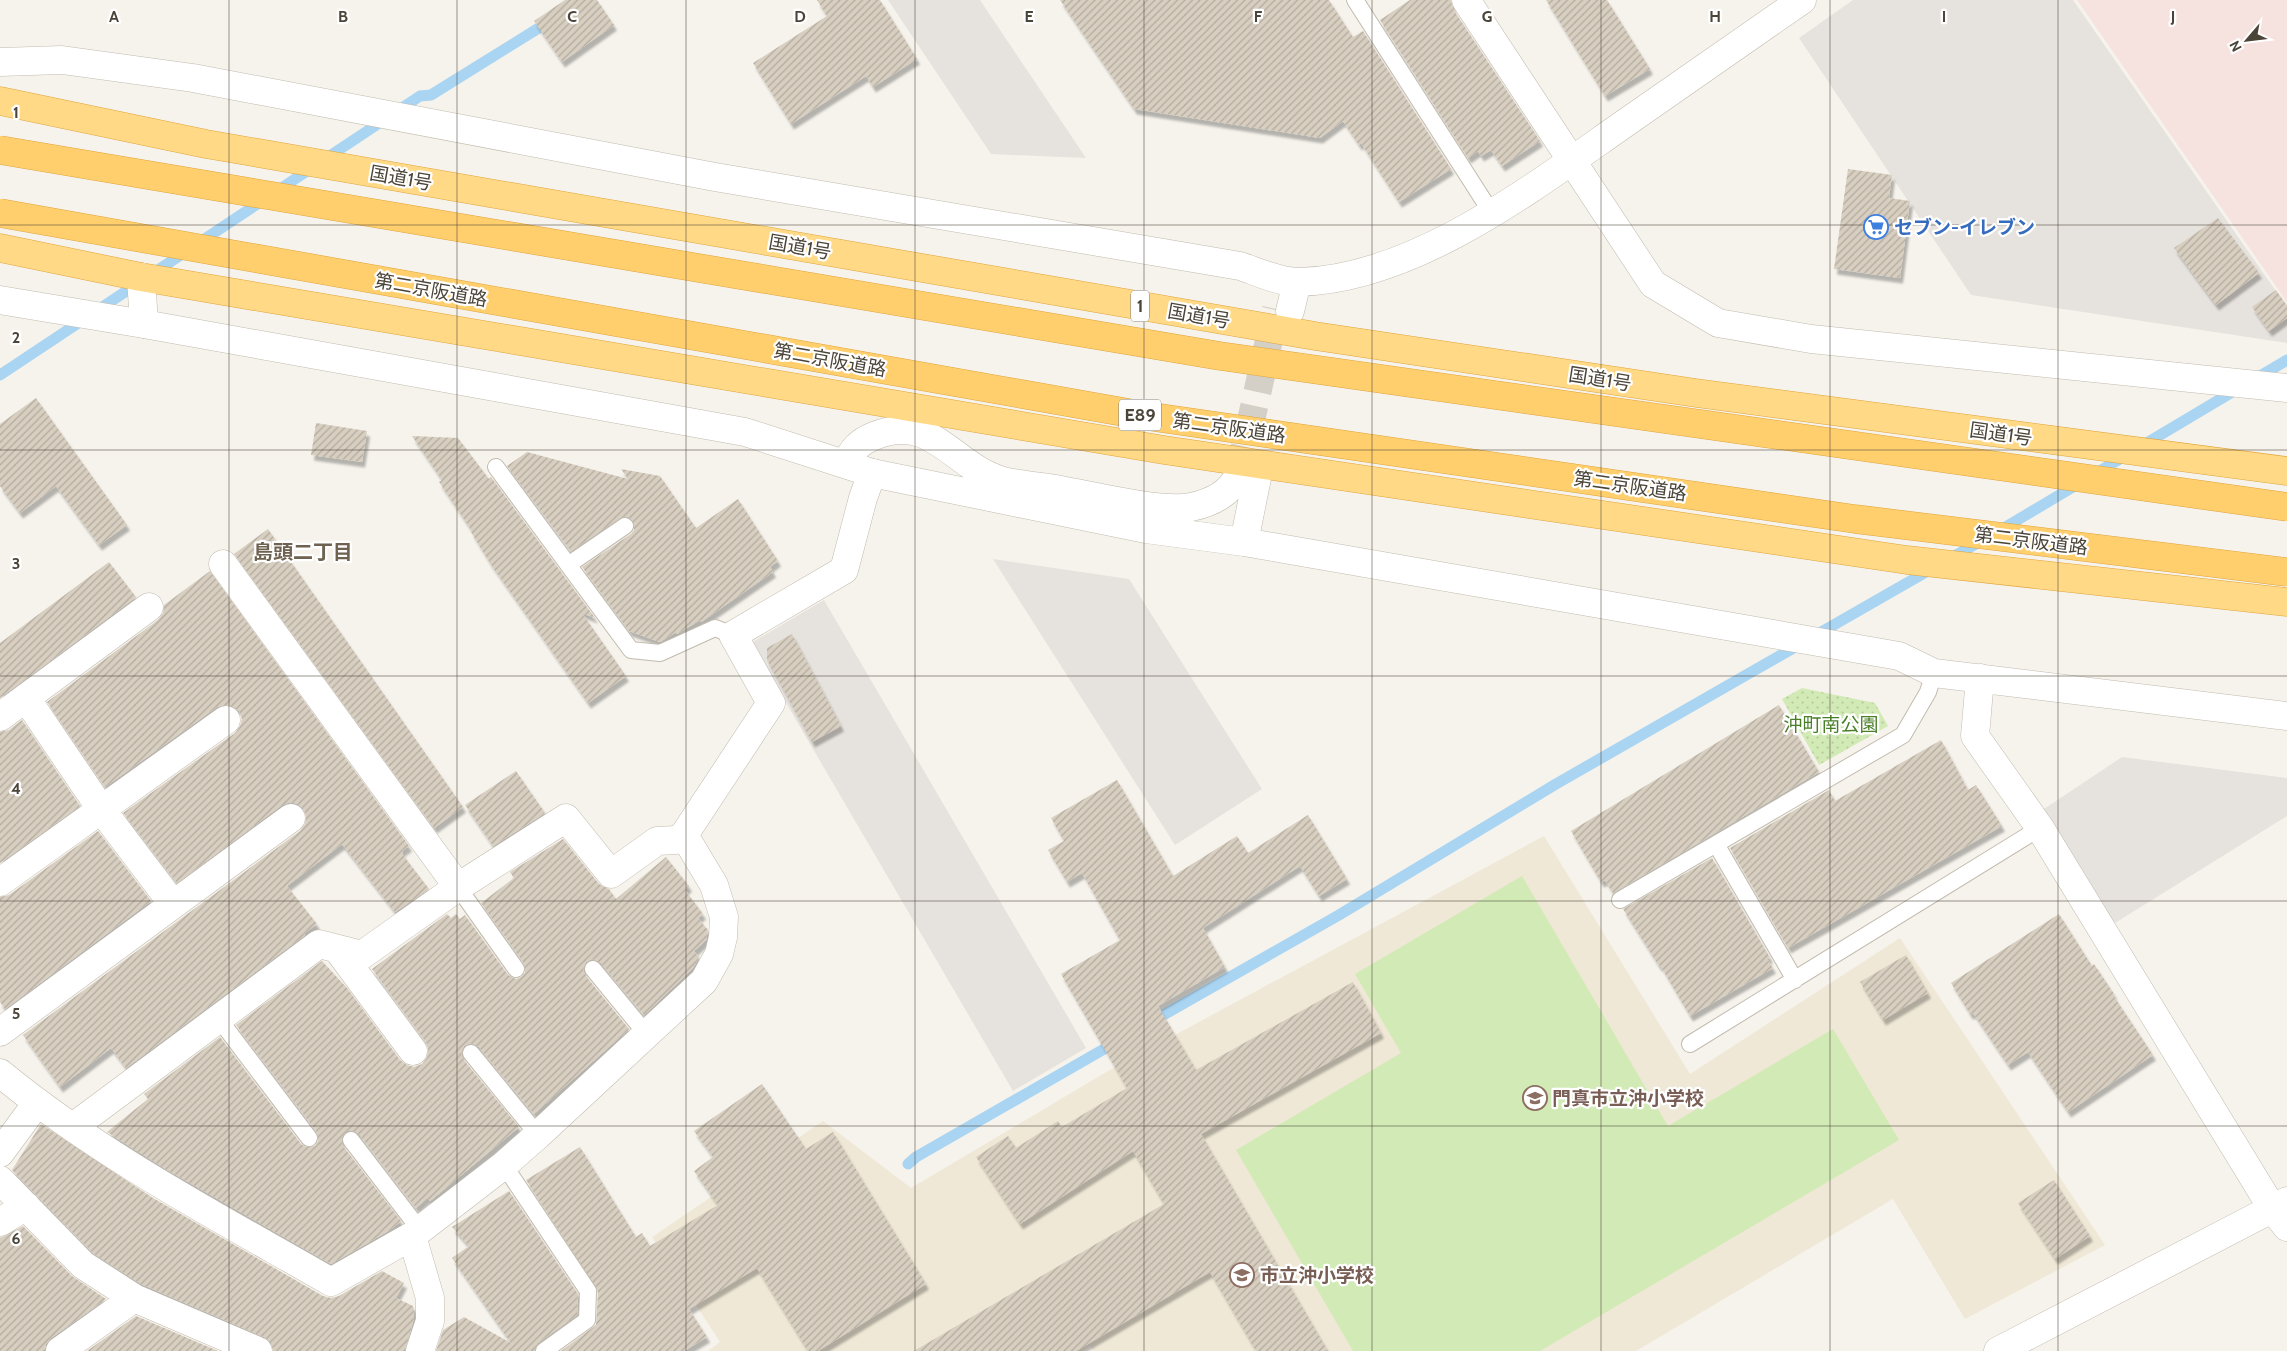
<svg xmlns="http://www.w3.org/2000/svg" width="2287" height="1351" font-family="Cabin,'Noto Sans JP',sans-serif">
	<defs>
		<pattern id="park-dots" width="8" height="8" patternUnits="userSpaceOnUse" patternTransform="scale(1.25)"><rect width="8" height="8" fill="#d2eab5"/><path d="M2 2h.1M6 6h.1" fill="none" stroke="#b6ca9c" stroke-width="1.8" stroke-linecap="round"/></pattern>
		<pattern id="building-hatch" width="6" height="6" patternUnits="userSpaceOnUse" patternTransform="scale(1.25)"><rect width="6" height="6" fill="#d8cfc1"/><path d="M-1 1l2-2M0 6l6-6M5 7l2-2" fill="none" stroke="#b1aa9e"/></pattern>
		<filter id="shadow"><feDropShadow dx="3" dy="5.5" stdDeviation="1" flood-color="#0004"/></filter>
	</defs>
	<rect width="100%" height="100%" fill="#f6f3ec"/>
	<!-- industrial -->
	<path fill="#e6e2dd" d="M888,0H980L1086,158L991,154Z
		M1853,0H2073L2287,307V343L1971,295L1799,38Z
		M993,559L1129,579L1262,789L1175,845Z
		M824,600L1086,1048L1013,1091L751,643Z
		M2122,757L2287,778V816L2115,923L2041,811Z"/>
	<!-- education -->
	<path fill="#efe8d6" d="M1544,836L1690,1074L1900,938L2105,1245L1965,1319L1893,1199L1636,1351H1093L1090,1346L1082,1351H708L720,1342L652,1237L823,1121L911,1188L1108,1071Z"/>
	<!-- medical -->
	<path fill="#f6e3e0" d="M2077,0H2287V302Z"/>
	<!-- grass -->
	<path fill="#d2eab5" d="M1522,876L1668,1126L1833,1029L1899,1140L1540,1351H1353L1236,1150L1401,1053L1355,974Z"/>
	<!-- park -->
	<path fill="url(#park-dots)" d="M1802,688L1875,703L1888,726L1819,765L1782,699Z"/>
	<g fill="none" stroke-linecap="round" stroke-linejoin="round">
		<!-- stream -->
		<path stroke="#a9d4f2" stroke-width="11" d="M0,375L420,96L431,95L550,21
			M2255,379L2287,360
			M1999,531L2239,388
			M1949,559L1983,540
			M1151,1022L1339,915L1556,784L1933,568
			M908,1164L916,1157L1118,1041"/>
	</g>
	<!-- building -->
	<path fill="url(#building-hatch)" filter="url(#shadow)" d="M565,0H597L614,25L562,62L534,21Z
		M817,0H880L917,59L873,87L866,76L791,124L753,63L827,16Z
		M1060,0H1329L1353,37L1363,31L1451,169L1399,202L1361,143L1359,145L1343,121L1320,138L1134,109Z
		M1410,0H1451L1453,9L1540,141L1502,166L1491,150L1481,156L1478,151L1468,158L1380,20Z
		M1546,0H1607L1650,69L1605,96Z
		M1848,169L1892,175L1889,198L1910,201L1900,278L1834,269Z
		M2218,218L2259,273L2216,305L2174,248Z
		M2276,290L2287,306V318L2269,331L2252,307Z
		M36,398L127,525L99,545L56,486L20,513L0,486V424Z
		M316,423L367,431L362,462L311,455Z
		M412,436L458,438L489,479L491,477L595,618L582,613L626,676L588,703L490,563L471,532L472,531L439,482L442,480Z
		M527,452L628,479L621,469L660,476L696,528L738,499L778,561L770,567L773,572L701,622L700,620L677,634L676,632L660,642L629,631L582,567L631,534L634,530L633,521L629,517L620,518L571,551L507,466Z
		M268,529L463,807L434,828L234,554Z
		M109,562L136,597L0,698V643Z
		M210,571L409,846L402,851L403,855L429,889L395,912L342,844L287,886L317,924L303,934L305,935L126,1068L111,1048L60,1087L23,1035L300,831L305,824L306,816L303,808L298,804L290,802L282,805L177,883L123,813L235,733L240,726L242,719L239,711L232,706L224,705L217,707L105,787L47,702L158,620L163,613L164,605Z
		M792,634L841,726L812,742L767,660V648Z
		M1779,705L1819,772L1613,893L1605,880L1601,882L1571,831Z
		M22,720L80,806L0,863V732L9,730Z
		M1941,740L1968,790L1976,785L2002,826L1788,948L1730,848L1829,790L1835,801Z
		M516,771L545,813L493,846L465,805Z
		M1117,780L1173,876L1237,836L1248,853L1308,815L1347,879L1319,896L1300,866L1203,928L1225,967L1158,1006L1196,1070L1353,982L1381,1033L1201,1134L1328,1351H1256L1210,1272L1076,1351H914L1164,1204L1133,1151L1020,1224L976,1157L1008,1136L1016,1148L1058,1121L1062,1127L1127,1088L1061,974L1120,940L1082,873L1067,882L1048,850L1064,841L1051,818Z
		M98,831L151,901L5,1009L0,1002V897L9,895Z
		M563,839L599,884L609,889L616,899L666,857L689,886L685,890L703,914L698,918L708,930L706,940L694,951L699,957L693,968L644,1015L601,963L592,959L586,962L583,970L585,975L629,1029L534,1114L479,1047L470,1043L464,1046L461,1054L463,1059L519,1127L430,1201L427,1198L416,1208L359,1134L350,1130L345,1132L341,1141L343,1146L401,1221L390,1230L331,1264L169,1171L107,1132L148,1099L144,1094L220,1037L301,1144L306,1147L315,1146L318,1141L317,1132L236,1025L322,961L347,988L400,1060L407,1065L414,1067L422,1064L427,1057L428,1049L426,1042L372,969L447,914L451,918L456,914L460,919L465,915L508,975L516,979L521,977L525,973L524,963L481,903L514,878L510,872Z
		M1712,858L1770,958L1767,959L1773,968L1690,1016L1660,965L1659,966L1623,909Z
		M2059,914L2092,966L2094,964L2114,994L2113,995L2153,1055L2068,1112L2028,1052L2008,1065L1973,1013L1970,1014L1951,983Z
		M1906,955L1928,993L1883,1020L1860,982Z
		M762,1084L806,1149L833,1132L926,1284L818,1351H808L757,1268L689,1309L707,1337L684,1351H561L596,1325L598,1291L526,1180L580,1147L636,1237L642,1233L650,1246L718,1205L694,1171L713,1157L694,1131Z
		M41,1124L153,1198L323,1296L331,1298L339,1296L382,1271L404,1283L396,1298L413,1306L414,1310V1318L405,1351H273L271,1342L264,1337L141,1284L93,1253L12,1170Z
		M2054,1180L2090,1236L2055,1259L2018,1203Z
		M509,1191L578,1294L577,1315L538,1343L534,1351H436L443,1330L464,1317L511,1343L452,1258L469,1246L452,1227Z
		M23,1226L72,1276L106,1299L51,1338L46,1344L45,1351H0V1238Z
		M136,1316L218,1351H87Z"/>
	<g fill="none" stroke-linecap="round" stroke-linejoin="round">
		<!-- tertiary-tunnel -->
		<path stroke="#d4d0c8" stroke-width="28" stroke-dasharray="28 14" stroke-linecap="butt" d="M1239,474L1276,309"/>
		<defs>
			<path id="service" d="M1355,0L1491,212
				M496,467L631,650L660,653L715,628L733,635
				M568,565L625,526
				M1716,844L1795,980
				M458,887L516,969
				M1620,900L1903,735L1928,692L1934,673
				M593,969L648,1036
				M219,1019L309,1138
				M1690,1044L2040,828
				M471,1053L538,1135
				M351,1140L420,1230
				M504,1165L588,1291L587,1320L544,1351"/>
			<path id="minor" d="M0,300L144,324
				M223,564L458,887
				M26,698L101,809L173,904
				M0,717L149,607
				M0,882L226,720
				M338,950L413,1051
				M0,1032L291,818
				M0,1073C101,1156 218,1217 331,1282L412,1236
				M73,1127L319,944L362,955L458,887L566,818L611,874L657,841L676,840L684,835
				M0,1153L37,1103
				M0,1180L83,1265L134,1298L258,1351
				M0,1222L26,1206
				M60,1351L134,1298
				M420,1351L430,1321V1298L412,1236L504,1165L538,1135L704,981L719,954L723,937L724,917L714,885L684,835L771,703L733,635L844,570L863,498L872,473"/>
			<path id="tertiary" d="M1466,0L1653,284L1718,323L1811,339L2287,388
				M0,62L62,60L193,78L715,177L1240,266C1258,272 1279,282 1298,282C1412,280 1531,189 1621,126C1682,84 1742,42 1802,0
				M141,277L144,324L745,432L872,473L1146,529L1244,542L1899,656L1934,673L2287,716
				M1290,311L1297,282
				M846,464C852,450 859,442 874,436C931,412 952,465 1000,480C1017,485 1038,486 1056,489C1088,495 1162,513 1191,507C1211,503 1231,493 1239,474
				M1244,542L1257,478
				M1980,678L1975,736L2040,828L2272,1208L2287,1227
				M1998,1351L2287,1201"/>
			<path id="trunk" d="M0,101L206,144L1315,336L1696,393L2287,471
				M0,248L141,277L1164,450L1907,560L2287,602"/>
		</defs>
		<!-- service casing -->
		<use href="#service" stroke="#c2bbae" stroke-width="18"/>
		<!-- minor casing -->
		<use href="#minor" stroke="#c2bbae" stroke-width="29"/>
		<!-- tertiary casing -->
		<use href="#tertiary" stroke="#c2bbae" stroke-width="29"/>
		<!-- trunk casing -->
		<use href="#trunk" stroke="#e0a43c" stroke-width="29"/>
		<!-- service -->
		<use href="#service" stroke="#fff" stroke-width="16"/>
		<!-- minor -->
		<use href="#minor" stroke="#fff" stroke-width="28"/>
		<!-- tertiary -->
		<use href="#tertiary" stroke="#fff" stroke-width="28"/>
		<!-- trunk -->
		<use href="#trunk" stroke="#ffd985" stroke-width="28"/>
		<defs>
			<path id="motorway-bridge" d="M0,150L1220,356L2287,507
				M0,213L1140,415L1855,519L2287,572"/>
		</defs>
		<!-- motorway-bridge casing -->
		<use href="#motorway-bridge" stroke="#e0a43c" stroke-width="29" stroke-linecap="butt"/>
		<!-- motorway-bridge -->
		<use href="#motorway-bridge" stroke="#ffcf6e" stroke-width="28"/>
	</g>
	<!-- grid -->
	<path fill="none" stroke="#4b4439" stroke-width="1" stroke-opacity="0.55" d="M229,0V1351M457,0V1351M686,0V1351M915,0V1351M1144,0V1351M1372,0V1351M1601,0V1351M1830,0V1351M2058,0V1351M0,225H2287M0,450H2287M0,676H2287M0,901H2287M0,1126H2287"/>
	<!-- icons -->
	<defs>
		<symbol id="supermarket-ring" viewBox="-11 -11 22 22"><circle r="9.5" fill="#fff" stroke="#3f7fe0" stroke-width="1.5"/><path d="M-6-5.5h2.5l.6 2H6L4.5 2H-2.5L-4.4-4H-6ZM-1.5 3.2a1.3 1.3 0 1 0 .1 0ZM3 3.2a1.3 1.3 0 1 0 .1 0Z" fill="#3f7fe0"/></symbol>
		<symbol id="school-ring" viewBox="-11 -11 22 22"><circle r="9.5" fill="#fff" stroke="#8d6e63" stroke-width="1.5"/><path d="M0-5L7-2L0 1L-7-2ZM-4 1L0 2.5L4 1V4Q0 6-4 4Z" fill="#8d6e63"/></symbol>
	</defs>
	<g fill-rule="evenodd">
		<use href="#supermarket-ring" x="1862" y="213" width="28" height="28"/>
		<use href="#school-ring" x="1521" y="1084" width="28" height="28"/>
		<use href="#school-ring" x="1228" y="1261" width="28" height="28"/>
	</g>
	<g text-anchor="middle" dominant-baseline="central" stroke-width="4.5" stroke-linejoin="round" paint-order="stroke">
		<!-- shield labels -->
		<g fill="#fff" stroke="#817c74" stroke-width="1">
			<rect x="1131" y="290.5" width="18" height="31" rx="4"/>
			<rect x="1119" y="399.5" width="42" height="31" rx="4"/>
		</g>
		<g font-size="18" font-weight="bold" fill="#4b4439">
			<text x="1140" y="306">1</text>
			<text x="1140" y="415">E89</text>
		</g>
		<!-- street labels -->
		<g font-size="19" fill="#4b4439" stroke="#fff">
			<text transform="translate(401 178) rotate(10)">国道1号</text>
			<text transform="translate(800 247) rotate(10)">国道1号</text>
			<text transform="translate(431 290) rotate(10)">第二京阪道路</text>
			<text transform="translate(1199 316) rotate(10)">国道1号</text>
			<text transform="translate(830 360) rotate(10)">第二京阪道路</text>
			<text transform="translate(1600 379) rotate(9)">国道1号</text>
			<text transform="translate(1229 428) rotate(8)">第二京阪道路</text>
			<text transform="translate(2001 434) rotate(8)">国道1号</text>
			<text transform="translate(1630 486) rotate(8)">第二京阪道路</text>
			<text transform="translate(2031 541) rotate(7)">第二京阪道路</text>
		</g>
		<!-- shop labels -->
		<g font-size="19" font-weight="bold" fill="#366cbe" stroke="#fff" text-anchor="start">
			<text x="1894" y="227">セブン-イレブン</text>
		</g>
		<!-- park labels -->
		<g font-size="19" fill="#4a7f2a" stroke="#fff">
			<text x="1831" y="724">沖町南公園</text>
		</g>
		<!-- education labels -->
		<g font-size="19" font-weight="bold" fill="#785e54" stroke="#fff" text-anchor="start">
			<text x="1552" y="1098">門真市立沖小学校</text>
			<text x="1260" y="1275">市立沖小学校</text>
		</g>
		<!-- neighbourhood labels -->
		<g font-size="20" font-weight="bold" fill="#6e6250" stroke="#fff">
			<text x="303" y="552">島頭二丁目</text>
		</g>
	</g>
	<g font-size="16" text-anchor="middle" font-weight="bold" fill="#4b4439" stroke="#fff" stroke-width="4.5" stroke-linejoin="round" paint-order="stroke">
		<text x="114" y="22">A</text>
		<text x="343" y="22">B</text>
		<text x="572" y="22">C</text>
		<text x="800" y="22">D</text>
		<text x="1029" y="22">E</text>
		<text x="1258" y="22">F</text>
		<text x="1487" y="22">G</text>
		<text x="1715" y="22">H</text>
		<text x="1944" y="22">I</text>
		<text x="2173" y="22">J</text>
		<text x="16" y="118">1</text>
		<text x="16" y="343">2</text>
		<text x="16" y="569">3</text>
		<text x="16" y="794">4</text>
		<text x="16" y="1019">5</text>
		<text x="16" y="1244">6</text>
	</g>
	<!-- north arrow -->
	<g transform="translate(2247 40) rotate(242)" stroke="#ffffff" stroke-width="4" paint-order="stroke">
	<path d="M0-4L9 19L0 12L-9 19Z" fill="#4b4439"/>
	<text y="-8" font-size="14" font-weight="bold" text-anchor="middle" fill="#4b4439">N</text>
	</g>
</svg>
